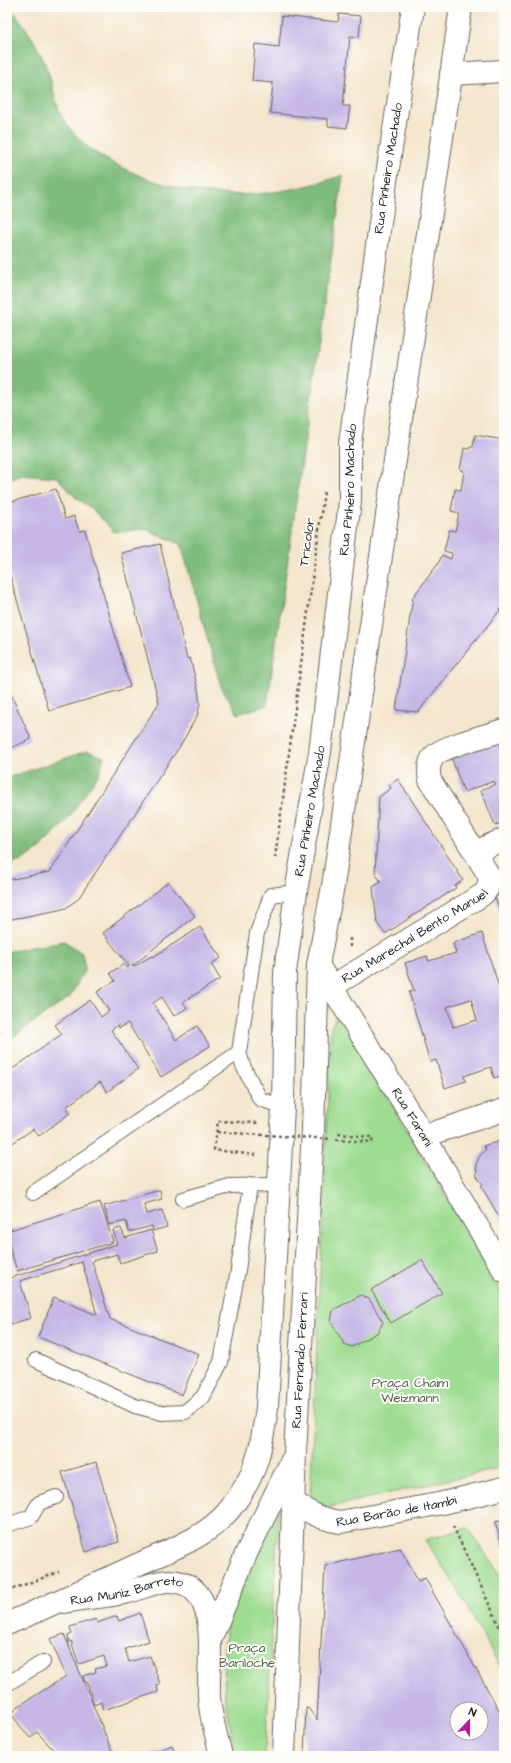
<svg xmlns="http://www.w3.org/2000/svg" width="511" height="1763" font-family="'Architects Daughter',sans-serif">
	<rect width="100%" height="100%" fill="#fdfcf7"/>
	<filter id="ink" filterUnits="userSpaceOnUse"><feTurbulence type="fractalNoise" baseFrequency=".025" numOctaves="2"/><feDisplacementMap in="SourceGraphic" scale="8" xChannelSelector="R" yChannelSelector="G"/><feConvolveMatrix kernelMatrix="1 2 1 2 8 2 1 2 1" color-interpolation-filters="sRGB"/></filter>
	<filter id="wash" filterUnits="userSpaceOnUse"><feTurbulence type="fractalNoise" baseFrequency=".012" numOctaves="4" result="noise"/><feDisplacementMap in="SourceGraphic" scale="16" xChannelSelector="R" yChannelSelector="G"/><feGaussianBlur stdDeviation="0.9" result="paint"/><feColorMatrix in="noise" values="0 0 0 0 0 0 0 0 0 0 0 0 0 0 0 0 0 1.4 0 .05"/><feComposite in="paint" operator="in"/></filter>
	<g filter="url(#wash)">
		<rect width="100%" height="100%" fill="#f4e6cd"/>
		<!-- green -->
		<path fill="#9edc91" stroke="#5d7c56" d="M336,1017L341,1019L344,1022L504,1296V1467L325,1508L313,1503L310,1500L331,1028Z
			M279,1500L265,1756H236L225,1699L224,1649L228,1617Z
			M468,1528L504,1581V1674L454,1583L425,1540Z"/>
		<!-- forest -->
		<path fill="#7ebc7b" stroke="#4d6c4c" d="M7,7C13,10 19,18 23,24C35,41 44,59 50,78C53,89 55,100 59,110C70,136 93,153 117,165C190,203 267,202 343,175L267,705L238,714L221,687L181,544L145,529L114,532L92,509L75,497L57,477L21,474L7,480Z
			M87,751L104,757L99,774L67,820L38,850L19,862L7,864V778Z
			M64,941L82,953L85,969L70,997L7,1041V952Z"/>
		<g id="blocks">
			<!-- building -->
			<path fill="#c6b7e7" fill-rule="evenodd" d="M339,14L361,16L359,37L350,36L343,106H350L347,128L328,126V119L270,113L273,83L252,81L255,44L279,47L282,16L338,22Z
				M475,435L504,440V568H502L500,582L504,584V605L418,712L396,710L413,597L438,564L442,555L451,559L452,553L444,551L449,530L455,531L459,513L451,511L455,489L461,490L464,471L460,470L464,448L469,449L470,447H473Z
				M56,489L65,519L74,516L79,531L85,530L130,687L49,711L7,565V503Z
				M160,544L187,659L190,658L198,689L200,704L197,716L180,746L78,899L66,908L59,910L7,920V880L50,872L159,703L121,553Z
				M9,690L31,739L7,750V691Z
				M502,738L504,743V822L495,825L481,790L496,784L494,781L464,792L451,757Z
				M398,779L463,880L455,886L456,888L385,934L377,923L373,887L381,882L375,873L379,797L391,788L389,785Z
				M168,882L195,916L132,966L133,967L152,956L153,957L200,927L221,958L211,964L220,979L183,1002L187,1008L174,1016L162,997L153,1003L176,1040L197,1026L210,1046L161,1077L128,1023L119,1028L118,1025L111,1030L138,1069L107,1092L100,1082L66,1107L70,1113L39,1136L33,1129L7,1147V1073L62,1034L55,1025L90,1000L101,1017L109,1011L97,992L115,981L110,973L124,964L126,968L129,966L103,933Z
				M504,891V923L495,897Z
				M482,933L504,1003V1075L494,1078L491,1067L464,1076L466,1081L445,1088L436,1060L430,1062L409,992L414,991L405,963L427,956L429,961L456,953L453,943ZM471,999L477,1020L453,1027L447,1007Z
				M504,1140V1225L481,1186L483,1185L477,1176L476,1165L479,1157L486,1149L483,1146Z
				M160,1190L162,1199L144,1204L147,1214L162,1210L167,1227L153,1231L152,1226L129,1232L126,1221L109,1225L104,1206Z
				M100,1202L113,1242L17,1271L7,1238V1231Z
				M121,1228L125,1238L151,1230L158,1251L120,1263L117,1254L92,1261L110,1319L199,1354L182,1395L38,1337L54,1297L97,1315L82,1262L20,1281L31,1318L7,1325V1279L117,1244L113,1230Z
				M422,1260L442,1293L391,1323L371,1290Z
				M361,1295L369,1299L383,1322L378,1332L352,1347L344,1344L331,1322L333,1310Z
				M96,1462L119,1542L86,1552L62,1472Z
				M504,1520V1552L495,1522Z
				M400,1548L418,1581L425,1578L504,1719V1756H304L306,1708H308L317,1720L325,1566ZM457,1709H481V1733H457Z
				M140,1613L149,1641L125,1649L129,1662L150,1656L160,1684L157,1685L158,1692L103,1710L101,1702L94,1705L87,1682H85L83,1676L96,1672L95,1669L107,1666L104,1656L79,1664L71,1641L69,1642L68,1636L72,1634L70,1627L96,1619L97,1623L117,1616L119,1621Z
				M64,1634L78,1668L114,1756H59L37,1732L30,1738L11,1714L17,1708V1707L66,1676L50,1639Z
				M172,1745L176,1756H145Z"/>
		</g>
	</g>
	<g filter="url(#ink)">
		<use href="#blocks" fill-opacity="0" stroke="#68635a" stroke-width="1"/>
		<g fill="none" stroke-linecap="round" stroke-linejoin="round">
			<defs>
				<path id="lane" d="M283,1107L260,1099L243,1066L239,1052L257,933L271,895L296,892
					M33,1193L239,1052
					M183,1199L230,1186L279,1185
					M36,1360L135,1406L162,1413L185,1412L203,1397L221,1362L238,1270L250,1185
					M7,1525L31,1517L39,1503L56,1497
					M7,1684L43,1662"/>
				<g id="street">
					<path d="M451,74L504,71"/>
					<path d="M475,852L504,839"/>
					<path id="s1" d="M331,987L482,895C489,889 491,883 488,874L430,780C428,771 428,763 434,756C443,746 489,735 504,730"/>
					<path d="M424,1136L504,1110"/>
					<path id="s2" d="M293,1500C307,1513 321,1519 340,1522L443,1503L504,1488"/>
				</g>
				<g id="secondary">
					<path id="s3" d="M318,965L424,1136L504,1271"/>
					<path id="s4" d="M64,1602C85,1598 107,1597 128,1592C141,1589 155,1581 169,1581C224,1582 207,1662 209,1696C210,1717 217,1736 221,1756"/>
				</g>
				<g id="primary">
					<path id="s5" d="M7,1624C51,1605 94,1585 137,1565C169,1550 207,1538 230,1509C257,1475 261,1450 267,1408L283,1107L285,972L296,892L320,752L350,501V443L384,194L413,7"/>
					<path d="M210,1640L246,1554L292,1460"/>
					<path id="s6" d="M284,1756L295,1453L313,1130L318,965L333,886L461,7"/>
				</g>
			</defs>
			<!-- lane casing -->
			<use href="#lane" stroke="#68635a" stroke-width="16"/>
			<!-- street casing -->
			<use href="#street" stroke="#68635a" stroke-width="24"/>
			<!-- secondary casing -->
			<use href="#secondary" stroke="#68635a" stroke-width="24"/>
			<!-- primary casing -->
			<use href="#primary" stroke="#68635a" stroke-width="24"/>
			<!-- path -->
			<path stroke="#68635a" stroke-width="2.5" stroke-dasharray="3 3" stroke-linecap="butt" d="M275,858L324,492
				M350,947V936
				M217,1132L248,1134
				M336,1140L372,1142V1137L337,1134
				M256,1155L214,1150L218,1121L258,1123
				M453,1526L504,1636
				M7,1591L59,1572"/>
			<!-- lane -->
			<use href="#lane" stroke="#fff" stroke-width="14"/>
			<!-- street -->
			<use href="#street" stroke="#fff" stroke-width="22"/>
			<!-- secondary -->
			<use href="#secondary" stroke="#fff" stroke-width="22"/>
			<!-- primary -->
			<use href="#primary" stroke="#fff" stroke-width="22"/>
			<!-- path-bridge -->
			<path stroke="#68635a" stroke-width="2.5" stroke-dasharray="3 3" stroke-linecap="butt" d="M248,1134L332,1139"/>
		</g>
	</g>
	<g text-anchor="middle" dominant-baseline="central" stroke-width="4" stroke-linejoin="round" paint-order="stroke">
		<!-- street labels -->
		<g font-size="13" fill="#1c1c1c" stroke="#fdfcf7">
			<text stroke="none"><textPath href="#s5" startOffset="1609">Rua Pinheiro Machado</textPath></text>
			<text stroke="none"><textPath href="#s5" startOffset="1285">Rua Pinheiro Machado</textPath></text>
			<text transform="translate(307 542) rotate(-82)">Tricolor</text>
			<text stroke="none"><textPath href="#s5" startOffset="961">Rua Pinheiro Machado</textPath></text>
			<text stroke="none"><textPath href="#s1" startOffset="98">Rua Marechal Bento Manuel</textPath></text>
			<text stroke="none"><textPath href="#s3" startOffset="179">Rua Farani</textPath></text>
			<text stroke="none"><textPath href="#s6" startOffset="396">Rua Fernando Ferrari</textPath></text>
			<text stroke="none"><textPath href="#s2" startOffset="110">Rua Barão de Itambi</textPath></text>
			<text stroke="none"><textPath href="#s4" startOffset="64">Rua Muniz Barreto</textPath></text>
		</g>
		<!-- park labels -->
		<g font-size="13" fill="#4a5f45" stroke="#fdfcf7">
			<text x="410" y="1383">Praça Chaim<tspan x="410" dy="15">Weizmann</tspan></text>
			<text x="247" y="1648">Praça<tspan x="247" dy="15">Bariloche</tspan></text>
		</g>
	</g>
	<!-- margin -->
	<rect width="511" height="1763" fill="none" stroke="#fdfcf7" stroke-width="24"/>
	<!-- north arrow -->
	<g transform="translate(469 1721) rotate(22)"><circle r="19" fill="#fdfcf7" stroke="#a3a29f"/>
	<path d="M0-3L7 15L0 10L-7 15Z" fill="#b5179e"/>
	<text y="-6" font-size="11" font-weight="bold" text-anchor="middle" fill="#1c1c1c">N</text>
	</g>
</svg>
